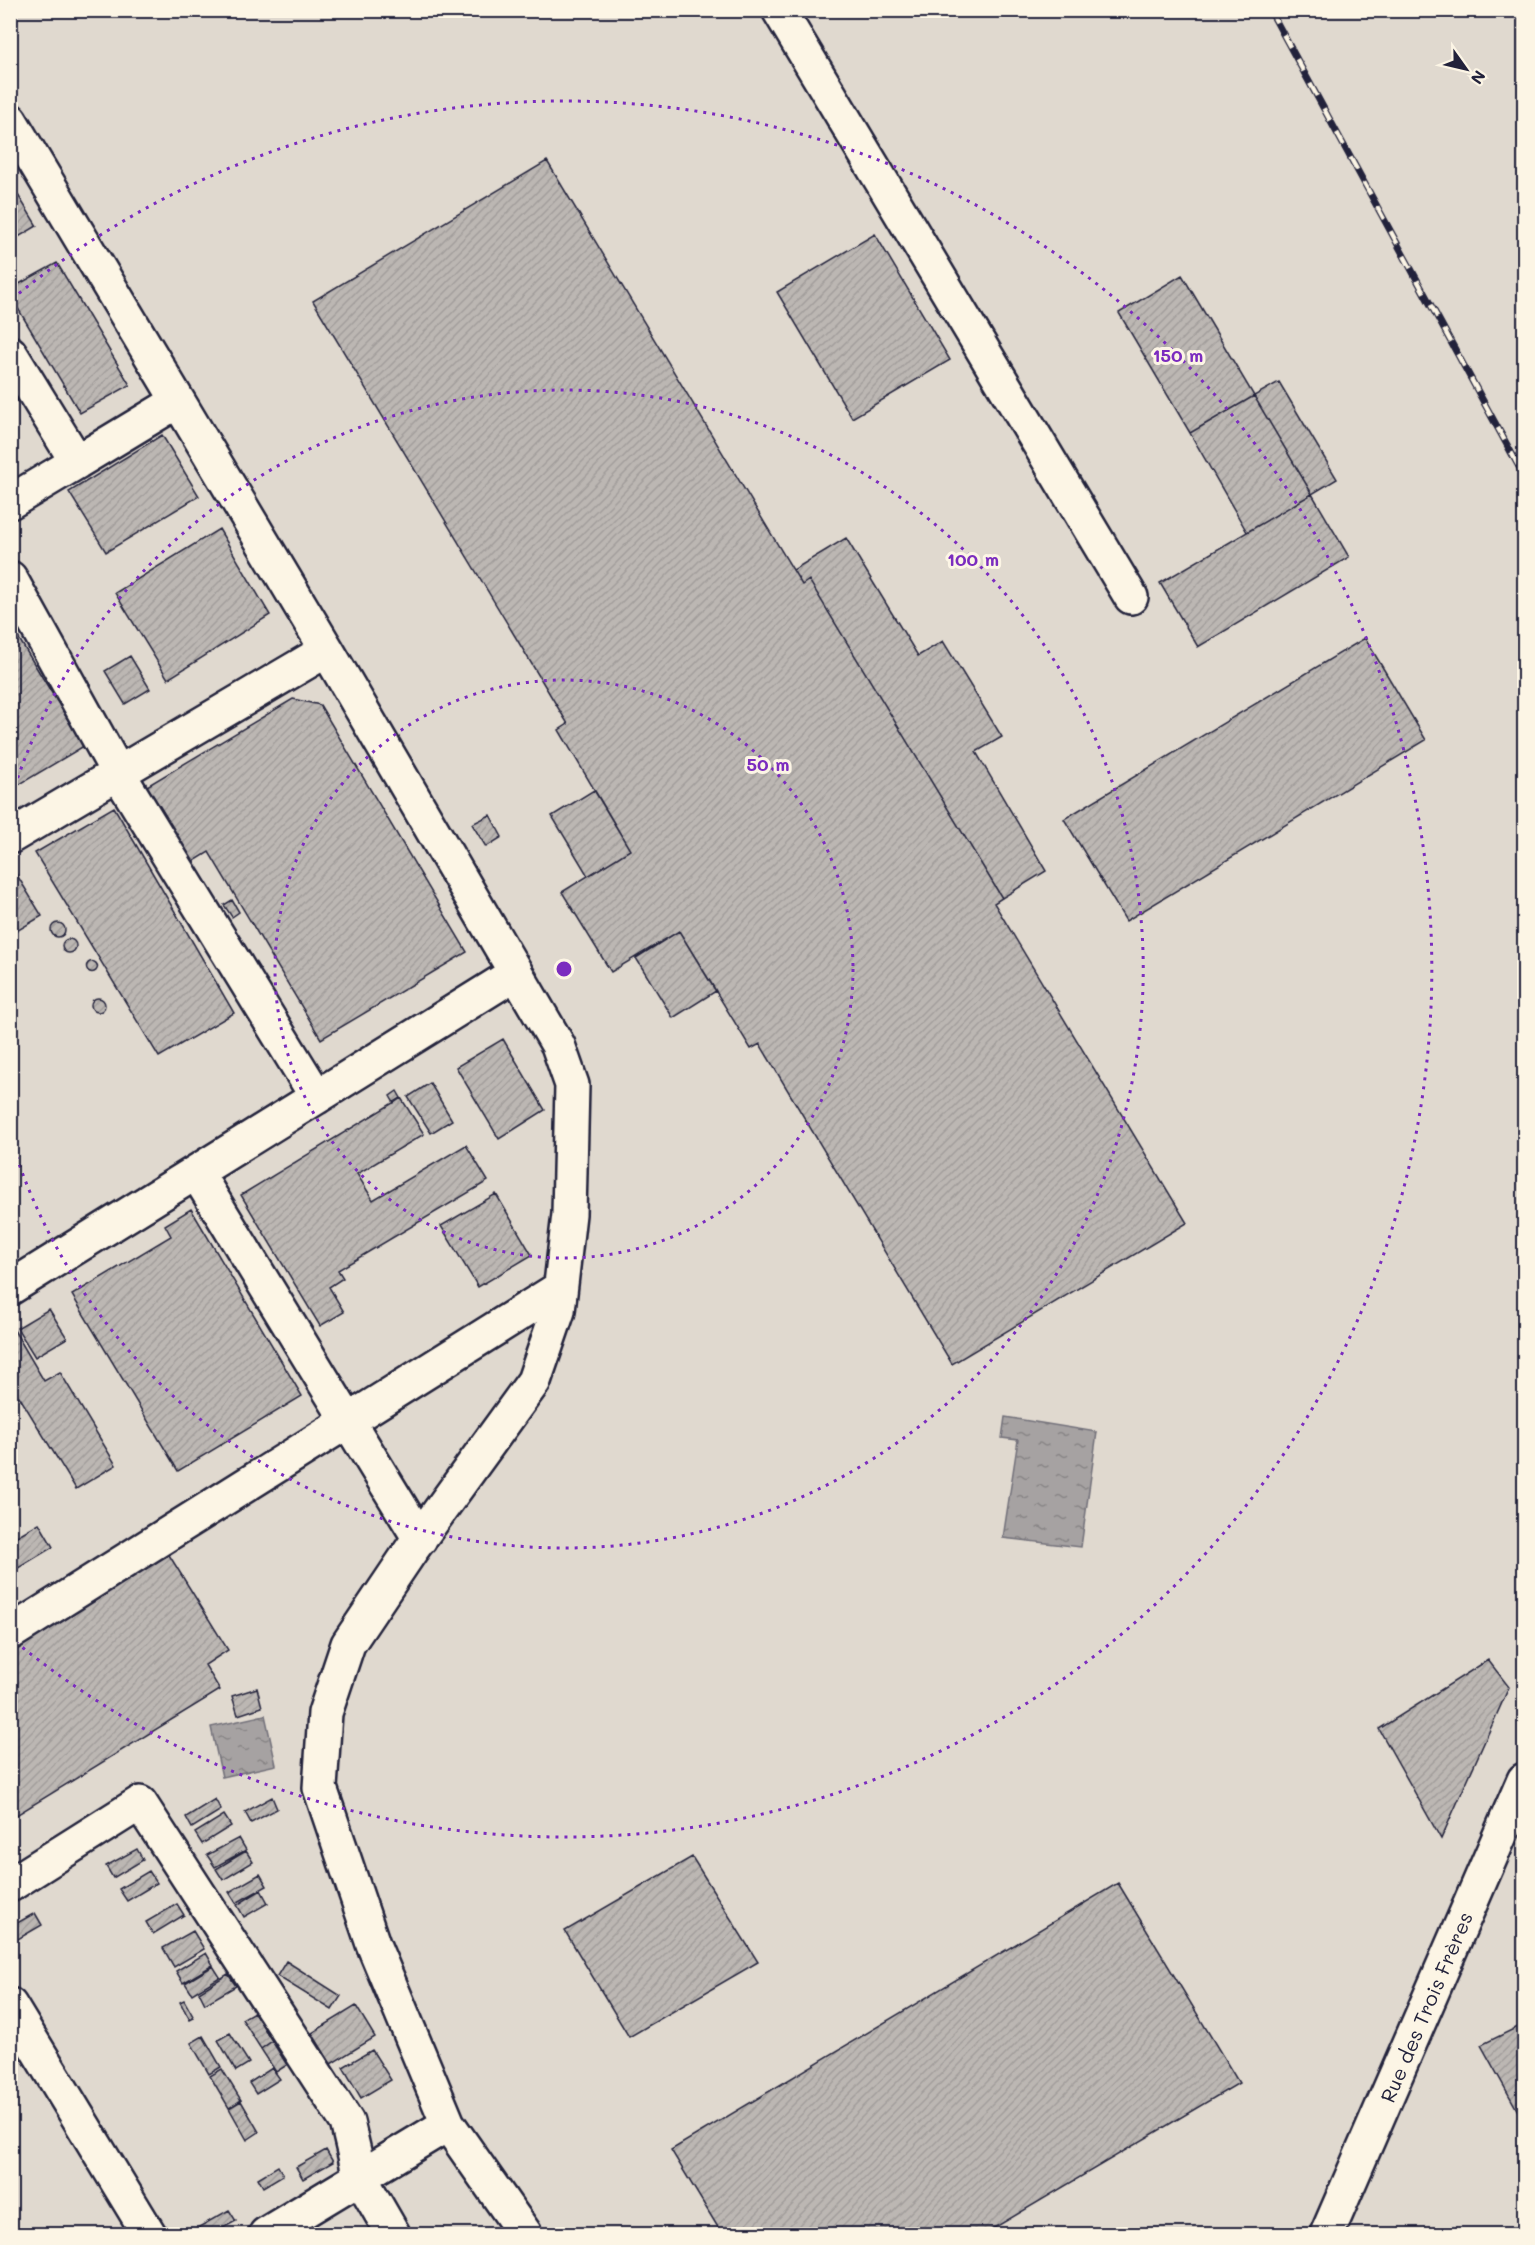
<svg xmlns="http://www.w3.org/2000/svg" width="1535" height="2245" font-family="Mali,sans-serif">
	<defs>
		<pattern id="water-ripples" width="26" height="14" patternUnits="userSpaceOnUse" patternTransform="scale(1.5)"><rect width="26" height="14" fill="#a6a2a2"/><path d="M2 4q2-2 4 0t4 0M15 11q2-2 4 0t4 0" fill="none" stroke="#878485"/></pattern>
		<pattern id="building-hatch" width="6" height="6" patternUnits="userSpaceOnUse" patternTransform="scale(1.5)"><rect width="6" height="6" fill="#bcb7b3"/><path d="M-1 1l2-2M0 6l6-6M5 7l2-2" fill="none" stroke="#a19d9b"/></pattern>
	</defs>
	<rect width="100%" height="100%" fill="#efe8db"/>
	<filter id="ink" filterUnits="userSpaceOnUse"><feTurbulence type="fractalNoise" baseFrequency=".0167" numOctaves="2"/><feDisplacementMap in="SourceGraphic" scale="12" xChannelSelector="R" yChannelSelector="G"/><feConvolveMatrix kernelMatrix="1 2 1 2 8 2 1 2 1" color-interpolation-filters="sRGB"/></filter>
	<g filter="url(#ink)">
		<!-- built -->
		<path fill="#e0d9cf" d="M11,11H1524V2234H11Z"/>
		<!-- water -->
		<path fill="url(#water-ripples)" stroke="#716f79" stroke-width="1.5" d="M1005,1417L1097,1432L1081,1547L1003,1538L1018,1440L1002,1438Z
			M265,1715L276,1765L222,1777L211,1727Z"/>
		<!-- building -->
		<path fill="url(#building-hatch)" stroke="#22223b" stroke-width="1.5" d="M547,161L802,585L809,580L1002,898L994,903L1187,1223L952,1364L760,1044L751,1049L679,931L611,972L562,892L630,850L559,730L568,724L560,711L313,301Z
			M10,182L37,226L10,242Z
			M875,234L950,360L852,418L777,292Z
			M57,263L130,385L80,413L10,295V289Z
			M1182,275L1254,396L1190,433L1119,313Z
			M1279,382L1337,479L1312,494L1254,396Z
			M1254,396L1312,494L1247,532L1190,433Z
			M162,435L199,496L106,552L69,492Z
			M1312,494L1349,557L1198,647L1160,583Z
			M219,529L270,615L168,679L115,593Z
			M846,538L918,656L943,641L1002,737L976,752L1046,871L1002,898L809,580L802,585L793,570Z
			M10,624L84,746L10,790Z
			M1365,638L1426,740L1126,921L1064,819Z
			M130,656L150,689L125,704L105,671Z
			M293,699L320,705L467,952L321,1039L209,852L193,862L147,786Z
			M594,790L630,850L588,876L552,816Z
			M114,807L234,1013L159,1057L35,853Z
			M490,815L502,837L486,847L472,824Z
			M12,867L42,916L10,935V868Z
			M232,900L239,912L232,917L224,905Z
			M51 930a7 7 0 1 1 14 0a7 7 0 1 1-14 0Z
			M679,931L716,991L673,1018L636,958Z
			M62 946a7 7 0 1 1 14 0a7 7 0 1 1-14 0Z
			M86.5 967a5.5 5.5 0 1 1 11 0a5.5 5.5 0 1 1-11 0Z
			M91 1005a7 7 0 1 1 14 0a7 7 0 1 1-14 0Z
			M503,1039L545,1110L499,1139L456,1067Z
			M430,1083L452,1120L431,1133L408,1097Z
			M397,1091L401,1098L394,1103L390,1096Z
			M401,1098L424,1134L357,1174L373,1200L466,1145L488,1181L338,1270L343,1278L329,1287L344,1312L320,1326L241,1195Z
			M496,1194L532,1255L478,1287L441,1226Z
			M191,1209L302,1396L178,1471L72,1295L171,1236L165,1225Z
			M49,1309L67,1338L35,1357L17,1328Z
			M14,1330L44,1381L60,1372L116,1465L76,1489L19,1396L12,1400L10,1397V1332Z
			M39,1523L53,1547L10,1573V1540Z
			M166,1550L228,1650L205,1665L220,1690L10,1819V1647Z
			M1488,1660L1509,1687L1441,1839L1379,1729Z
			M257,1688L262,1707L238,1715L232,1696Z
			M272,1797L277,1809L251,1823L245,1812Z
			M215,1799L221,1810L192,1828L186,1817Z
			M224,1815L231,1826L202,1844L195,1833Z
			M239,1838L246,1850L215,1867L207,1855Z
			M137,1849L143,1860L113,1878L106,1866Z
			M246,1851L253,1862L223,1880L216,1869Z
			M692,1857L758,1962L629,2037L565,1931Z
			M149,1871L157,1883L127,1901L119,1889Z
			M260,1874L267,1886L236,1903L229,1892Z
			M1118,1883L1239,2083L984,2234H722L671,2150Z
			M261,1890L268,1903L244,1917L237,1905Z
			M177,1904L184,1915L153,1934L146,1922Z
			M35,1913L42,1925L11,1943L10,1927Z
			M193,1931L204,1949L174,1967L163,1948Z
			M206,1953L213,1965L183,1983L176,1971Z
			M286,1961L341,1996L332,2010L277,1976Z
			M213,1966L220,1977L192,1994L185,1983Z
			M228,1974L236,1986L205,2004L199,1992Z
			M184,2000L194,2018L190,2020L180,2002Z
			M356,2006L375,2037L331,2064L312,2033Z
			M254,2012L272,2041L261,2049L242,2019Z
			M1524,2024V2122L1481,2045Z
			M230,2033L249,2063L236,2071L218,2040Z
			M203,2036L221,2067L209,2074L191,2043Z
			M272,2041L287,2065L276,2072L261,2049Z
			M372,2050L391,2080L361,2098L343,2067Z
			M272,2068L280,2079L256,2094L249,2083Z
			M222,2069L241,2100L229,2108L210,2076Z
			M241,2101L259,2132L247,2140L229,2108Z
			M326,2150L333,2162L303,2179L296,2167Z
			M278,2166L283,2175L263,2187L258,2178Z
			M229,2210L236,2221L212,2234H204L199,2227Z"/>
		<g fill="none" stroke-linecap="round" stroke-linejoin="round">
			<defs>
				<path id="minor" d="M779,10L1131,597
					M10,120L327,650L558,1045L572,1085L569,1214L558,1311L534,1381L412,1549L348,1644L325,1713L320,1788L373,1944L448,2124L525,2234
					M10,353L77,462L178,401
					M10,502L77,462
					M10,578L118,773L317,1097
					M10,837L327,650
					M196,1172L420,1539
					M10,1288L516,973
					M10,1633L560,1288
					M10,1885L140,1803L347,2122L360,2177L393,2234
					M10,2005L149,2234
					M266,2234L448,2124
					M1327,2234L1524,1780"/>
			</defs>
			<!-- minor casing -->
			<use href="#minor" stroke="#22223b" stroke-width="38"/>
			<!-- minor -->
			<use href="#minor" stroke="#fcf5e5" stroke-width="33"/>
			<defs>
				<path id="rail" d="M1270,10L1524,476"/>
			</defs>
			<!-- rail casing -->
			<use href="#rail" stroke="#22223b" stroke-width="7"/>
			<!-- rail -->
			<use href="#rail" stroke="#fcf5e5" stroke-width="4.5" stroke-dasharray="14" stroke-linecap="butt"/>
		</g>
	</g>
	<!-- distance rings -->
	<g fill="none" stroke="#7b2cbf" stroke-width="3" stroke-dasharray="3 6">
		<circle cx="564" cy="969" r="289"/>
		<path d="M12 795A579 579 0 1 1 12 1143"/>
		<path d="M12 299A868 868 0 1 1 12 1639"/>
	</g>
	<g text-anchor="middle" dominant-baseline="central" stroke-width="6" stroke-linejoin="round" paint-order="stroke">
		<!-- street labels -->
		<g font-size="20" fill="#22223b" stroke="#fcf5e5">
			<text transform="translate(1426 2007) rotate(-67)">Rue des Trois Frères</text>
		</g>
	</g>
	<circle cx="564" cy="969" r="9" fill="#7b2cbf" stroke="#fcf5e5" stroke-width="3"/>
	<g font-size="18" text-anchor="middle" font-weight="bold" fill="#7b2cbf" stroke="#fcf5e5" stroke-width="6" stroke-linejoin="round" paint-order="stroke">
		<text x="1178" y="362">150 m</text>
		<text x="973" y="566">100 m</text>
		<text x="768" y="771">50 m</text>
	</g>
	<!-- margin -->
	<rect width="1535" height="2245" fill="none" stroke="#fcf5e5" stroke-width="36"/>
	<rect x="18" y="18" width="1499" height="2209" fill="none" stroke="#22223b" stroke-width="2" filter="url(#ink)"/>
	<!-- north arrow -->
	<g transform="translate(1466 69) rotate(124)" stroke="#fcf5e5" stroke-width="4.5" paint-order="stroke">
	<path d="M0-4.5L10 22L0 15L-10 22Z" fill="#22223b"/>
	<text y="-9" font-size="16" font-weight="bold" text-anchor="middle" fill="#22223b">N</text>
	</g>
</svg>
